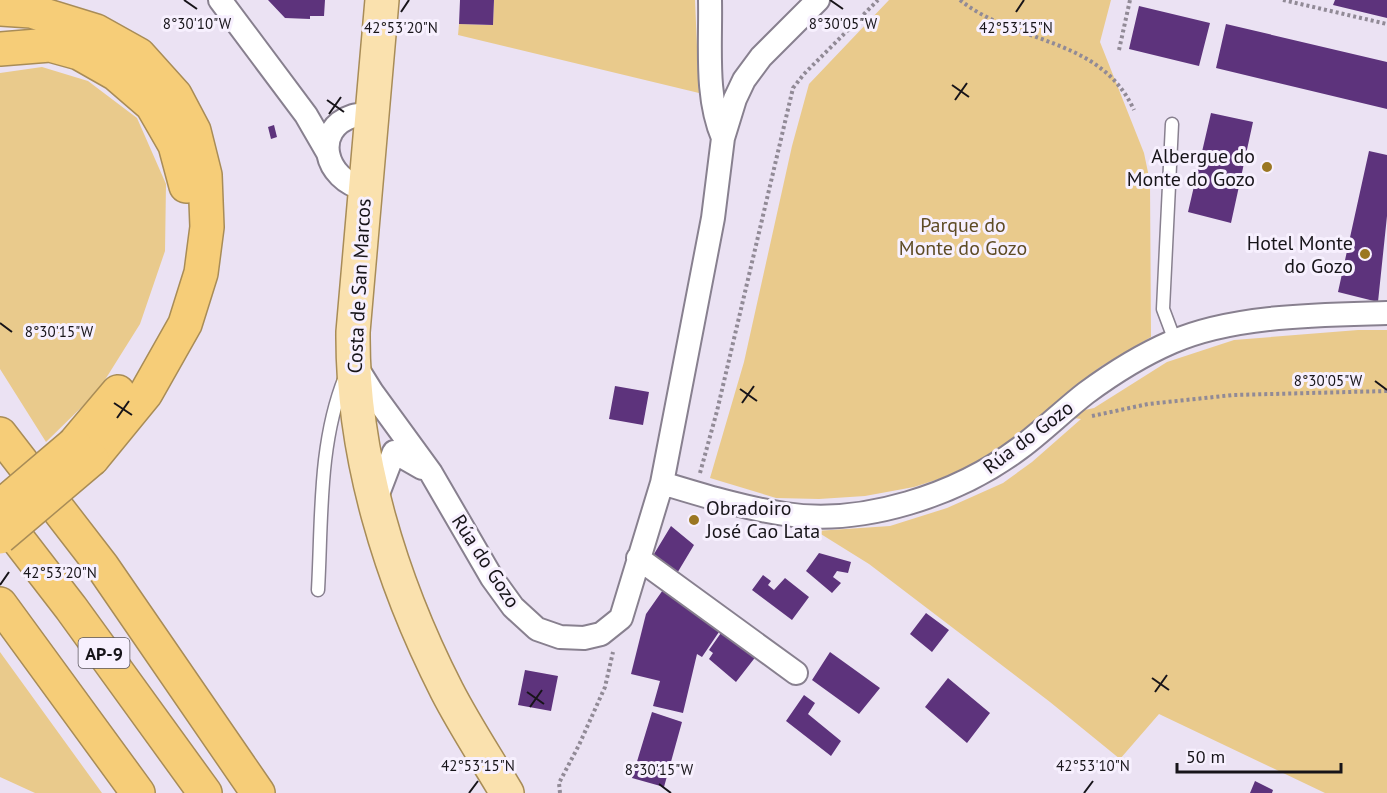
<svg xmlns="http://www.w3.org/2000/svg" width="1387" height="793" font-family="'PT Sans',sans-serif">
	<rect width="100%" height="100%" fill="#ebe2f3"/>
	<!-- green -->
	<path fill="#e9ca8c" d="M494,0H695L699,93L458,35L459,24L493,25Z
		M889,0H1111L1100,42L1144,153L1150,182L1151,337L1100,367L1011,440L981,460L948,476L914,487L865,496L819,499L776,498L710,478L744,362L792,146L809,84Z
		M42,67L88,81L137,118L166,184L165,251L140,324L98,391L46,442L0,369V73Z
		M1358,330H1387V793H1325L1159,714L1120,759L1050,702L869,564L816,531L890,526L947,508L1003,483L1032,462L1081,419L1058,416L1094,408L1167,362L1234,340Z
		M0,652L102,793H35L0,777Z"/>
	<!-- building -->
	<path fill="#5d337c" d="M268,0H325L324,16H310V19L285,18Z
		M460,0H494L493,25L459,24Z
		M1335,0H1387V18L1333,5Z
		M1139,6L1210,23L1199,66L1129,49Z
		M1226,24L1387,62V109L1216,68Z
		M1211,113L1253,122L1231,223L1188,212Z
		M274,125L277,137L271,139L268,127Z
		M1369,151L1387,155V216L1378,302L1338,292Z
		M615,386L649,392L643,425L609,419Z
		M671,526L694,545L676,575L651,559Z
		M819,553L851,562L848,573L837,571L833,577L841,583L832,593L806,571Z
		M763,575L771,581L768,585L774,590L785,578L809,597L792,620L752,590Z
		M665,587L721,629L702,657L697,654L683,713L653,706L660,681L631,674L646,614Z
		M926,613L949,630L932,652L910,634Z
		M723,630L757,655L736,682L709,659L713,653L709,650Z
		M830,652L880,688L859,714L812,680Z
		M525,670L558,676L551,711L518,705Z
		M948,678L990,713L967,743L925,707Z
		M804,695L815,703L808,714L841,741L831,756L786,721Z
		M652,712L682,722L664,787L632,778Z
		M1255,781L1273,790L1272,793H1250Z"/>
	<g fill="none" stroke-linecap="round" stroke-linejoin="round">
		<defs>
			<path id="lane" d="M1172,124L1163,309L1175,341
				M318,590C322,520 318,444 345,377"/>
			<path id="street" d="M220,0L306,115L328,153
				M710,0C711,45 705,96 723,138
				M365,189C324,180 312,129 353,116C359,114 366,115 372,115
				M357,368L372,392L431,473L492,578L513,607L537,629L560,637L584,638L601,634L621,618L662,483L713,218L723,138L735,99L744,80L761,57L818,0
				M662,483C702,495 743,508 785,514C863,526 957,495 1020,448C1043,431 1064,410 1086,393C1113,373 1142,355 1172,342C1234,315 1320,315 1387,313
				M376,503L379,491L394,452L422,468
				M638,558L796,673"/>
			<path id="primary" d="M382,0L353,332C352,456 391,581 447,691C465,726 487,759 507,793"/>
			<path id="highway" d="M0,9L31,11L96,31L139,55L175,95L194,131L205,175L207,227L201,273L185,324L146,393L92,459
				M0,49L50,45L79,53L116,74L152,105L175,145L186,186
				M0,434L102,566L258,793
				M74,444L118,392
				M0,516L71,608L205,793
				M0,604L138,793"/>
		</defs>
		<!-- lane casing -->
		<use href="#lane" stroke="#88808f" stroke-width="15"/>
		<!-- street casing -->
		<use href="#street" stroke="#88808f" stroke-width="26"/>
		<!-- primary casing -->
		<use href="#primary" stroke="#a88c57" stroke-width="36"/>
		<!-- highway casing -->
		<use href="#highway" stroke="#a88c57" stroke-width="36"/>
		<!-- path -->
		<path stroke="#918a96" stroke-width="4" stroke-dasharray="3 3" stroke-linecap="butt" d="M960,0C1016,45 1100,36 1134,110
			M1283,0L1387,24
			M1119,50L1130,0
			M1092,416L1148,404L1233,395L1387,391
			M700,473L717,411L793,88L804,74L878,0
			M560,793L559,783L579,745L605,687L613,652"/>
		<!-- lane -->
		<use href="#lane" stroke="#fff" stroke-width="12"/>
		<!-- street -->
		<use href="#street" stroke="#fff" stroke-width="22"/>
		<!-- primary -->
		<use href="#primary" stroke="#fae1ae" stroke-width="33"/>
		<!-- highway -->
		<use href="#highway" stroke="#f6cd78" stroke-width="33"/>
		<defs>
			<path id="highway-bridge" d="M0,507L74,444
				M0,537L92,459"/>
		</defs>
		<!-- highway-bridge casing -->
		<use href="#highway-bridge" stroke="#a88c57" stroke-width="36" stroke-linecap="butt"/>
		<!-- highway-bridge -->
		<use href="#highway-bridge" stroke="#f6cd78" stroke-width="33"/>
	</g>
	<!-- ticks -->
	<path fill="none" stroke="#171419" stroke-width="2" d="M184,0L197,9M830,0L843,9M401,12L409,0M1016,12L1024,0M952,85L969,97M327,100L344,112M955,100L967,83M329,114L341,97M0,323L12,332M1375,381L1387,390M740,389L757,401M114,403L132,415M742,403L754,386M117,418L129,401M0,585L9,572M1152,678L1169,690M527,692L544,704M1155,692L1167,675M530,707L542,690M659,784L671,793M469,793L478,781M1084,793L1093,781"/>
	<!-- markers -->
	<g fill="#9b7722" stroke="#f7f0fe" stroke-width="2">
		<circle cx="1267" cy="167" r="6"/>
		<circle cx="1365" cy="254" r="6"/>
		<circle cx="694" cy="520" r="6"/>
	</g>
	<g text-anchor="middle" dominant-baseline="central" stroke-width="6" stroke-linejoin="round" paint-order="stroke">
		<!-- shield labels -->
		<rect fill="#f7f0fe" stroke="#5a565e" stroke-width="1.5" x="78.5" y="638" width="51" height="30" rx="4.5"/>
		<g font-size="18" font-weight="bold" fill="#171419">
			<text x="104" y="653">AP-9</text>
		</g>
		<!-- poi labels -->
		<g font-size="20" fill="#171419" stroke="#f7f0fe" text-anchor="end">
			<text x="1255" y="156">Albergue do<tspan x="1255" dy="23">Monte do Gozo</tspan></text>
			<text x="1353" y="243">Hotel Monte<tspan x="1353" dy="23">do Gozo</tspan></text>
			<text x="706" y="508" text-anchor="start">Obradoiro<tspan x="706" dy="23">José Cao Lata</tspan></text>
		</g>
		<!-- park labels -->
		<g font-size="20" fill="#5e4b24" stroke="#f7f0fe">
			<text x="963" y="225">Parque do<tspan x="963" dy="23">Monte do Gozo</tspan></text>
		</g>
		<!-- street labels -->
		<g font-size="20" fill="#171419" stroke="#f7f0fe">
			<text transform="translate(359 286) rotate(-87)">Costa de San Marcos</text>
			<text transform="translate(1028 437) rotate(-37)">Rúa do Gozo</text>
			<text transform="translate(486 561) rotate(57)">Rúa do Gozo</text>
		</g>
	</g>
	<g font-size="15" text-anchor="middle" fill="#171419" stroke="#f7f0fe" stroke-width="6" stroke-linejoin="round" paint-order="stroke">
		<text x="197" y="29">8°30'10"W</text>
		<text x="843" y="29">8°30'05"W</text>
		<text x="401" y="33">42°53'20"N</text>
		<text x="1016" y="33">42°53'15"N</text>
		<text x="59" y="337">8°30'15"W</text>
		<text x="1328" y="386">8°30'05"W</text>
		<text x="60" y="578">42°53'20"N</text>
		<text x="478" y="771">42°53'15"N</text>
		<text x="1093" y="771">42°53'10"N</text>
		<text x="659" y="775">8°30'15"W</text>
	</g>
	<!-- scale -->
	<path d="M1177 763v9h164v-9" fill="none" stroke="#171419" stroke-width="3"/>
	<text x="1186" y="763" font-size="18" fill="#171419" stroke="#f7f0fe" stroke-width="4.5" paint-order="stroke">50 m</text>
</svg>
